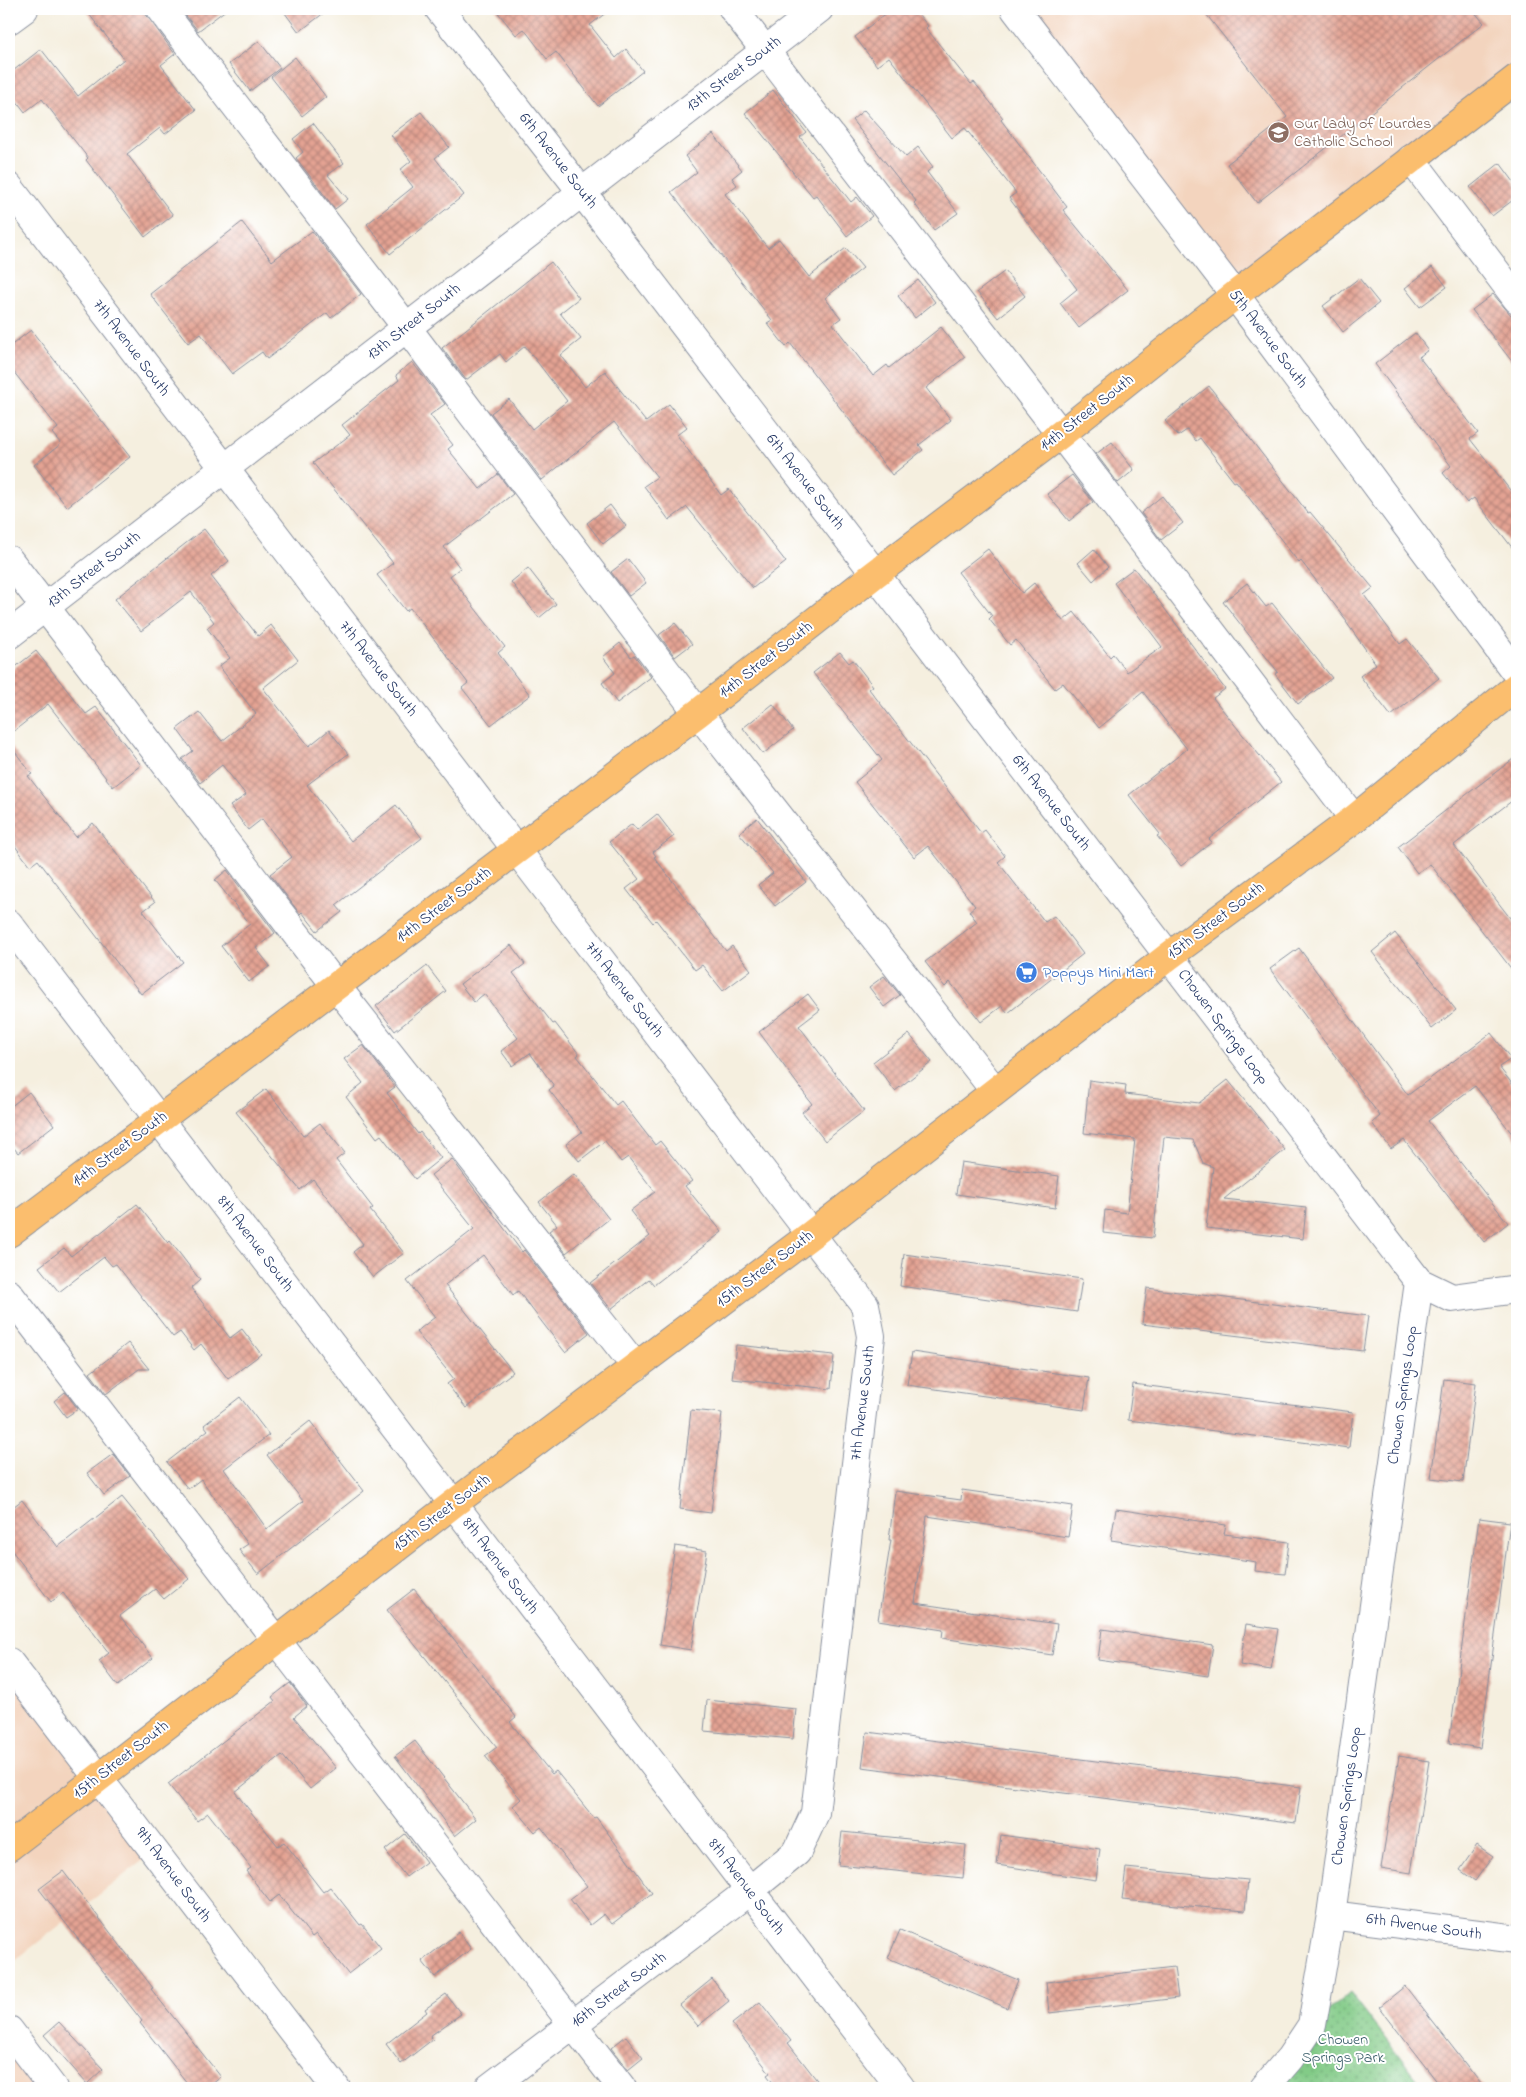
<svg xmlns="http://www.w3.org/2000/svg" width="1526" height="2097" font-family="'Indie Flower',sans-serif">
	<defs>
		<pattern id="grass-dots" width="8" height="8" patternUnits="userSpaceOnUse" patternTransform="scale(1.25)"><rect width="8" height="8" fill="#82cb87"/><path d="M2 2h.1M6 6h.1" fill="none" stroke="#6aa572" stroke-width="1.8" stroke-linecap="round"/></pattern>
		<pattern id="building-cross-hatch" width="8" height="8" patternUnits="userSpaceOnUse" patternTransform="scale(1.25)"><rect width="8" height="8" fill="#e4a393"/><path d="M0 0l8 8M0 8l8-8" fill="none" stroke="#b8857b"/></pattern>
	</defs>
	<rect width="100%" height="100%" fill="#fff"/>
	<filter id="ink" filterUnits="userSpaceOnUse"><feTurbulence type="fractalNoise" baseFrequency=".02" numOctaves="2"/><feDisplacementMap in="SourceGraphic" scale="10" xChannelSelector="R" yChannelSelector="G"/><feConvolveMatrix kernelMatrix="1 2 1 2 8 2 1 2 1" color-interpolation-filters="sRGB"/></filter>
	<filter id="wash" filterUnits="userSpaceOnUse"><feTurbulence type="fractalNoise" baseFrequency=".0096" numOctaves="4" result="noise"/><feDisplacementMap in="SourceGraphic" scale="20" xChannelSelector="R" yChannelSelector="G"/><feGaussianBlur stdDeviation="1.12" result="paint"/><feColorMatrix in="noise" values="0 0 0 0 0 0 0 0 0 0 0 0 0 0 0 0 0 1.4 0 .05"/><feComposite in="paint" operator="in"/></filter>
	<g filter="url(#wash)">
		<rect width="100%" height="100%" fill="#f5efdf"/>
		<!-- built -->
		<path fill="#f3d4be" d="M1015,9H1517V78L1235,295Z
			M9,1662L155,1851L9,1965Z
			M9,2030L53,2088H9Z"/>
		<!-- grass -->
		<path fill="url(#grass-dots)" stroke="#4e7d72" d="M1350,1992L1424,2088H1264L1312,2025Z"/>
		<g id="blocks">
			<!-- building -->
			<path fill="url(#building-cross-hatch)" d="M85,9H142L175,54L161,65L196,110L165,134L160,128L127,154L173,215L145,237L86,160L88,158L42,99L25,112L9,91V74L41,49L78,96L124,59Z
				M184,9H227L198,31L182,11Z
				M282,9H329L299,32Z
				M495,9H611L590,25L616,58L626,49L643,71L598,106L556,52L547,59L524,29L516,35Z
				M892,9H914L928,26L926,28L971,84L974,82L1003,118L1001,120L1067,207L1063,210L1128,290L1079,328L1060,303L1077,289L1009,198L1016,193L965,128L952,138L889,57L877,66L855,37Z
				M1202,9H1472L1484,23L1257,203L1227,164L1287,117Z
				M259,41L280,68L250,91L229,64Z
				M295,57L326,97L302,116L271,77Z
				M773,90L806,132L800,137L851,202L857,197L872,216L847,236L816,195L813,197L745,113Z
				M864,110L906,157L918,147L933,167L927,172L958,213L934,230L914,203L916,201L852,120Z
				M421,112L449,147L435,158L464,195L390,254L367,224L413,187L400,170L411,161L391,135Z
				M313,123L344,163L328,175L348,199L335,209L296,158L303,152L293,139Z
				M713,134L742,170L732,178L737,185L725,194L768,248L779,239L809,277L846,248L863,268L825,298L841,318L833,324L873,376L887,365L889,368L941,327L965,357L926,388L951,420L919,445L923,450L892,475L790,343L786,347L767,323L772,320L671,192L697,172L685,156Z
				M1500,163L1517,186V197L1492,216L1470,187Z
				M242,222L272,261L312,231L361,294L331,318L327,313L267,359L262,352L232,374L201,334L188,343L150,294Z
				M551,262L579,298L560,313L581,339L561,355L585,387L605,371L646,422L669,404L687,427L677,435L721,495L729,489L786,562L753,588L687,507L669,520L644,486L657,477L614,422L542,480L491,413L509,399L532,429L567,401L525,346L506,362L500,354L466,380L442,348Z
				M1432,267L1447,287L1420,307L1405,288Z
				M1005,271L1025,296L998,318L977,292Z
				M1359,278L1379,303L1343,332L1323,306Z
				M918,280L935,302L915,318L898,296Z
				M1493,294L1517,322V368L1472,310Z
				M31,330L130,457L67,507L34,465L61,444L52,433L58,428L9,366V347Z
				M1415,333L1428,350L1419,357L1478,433L1470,439L1517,499V554L1474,498L1467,503L1443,473L1451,466L1375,364Z
				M412,362L445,404L430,415L453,445L448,449L480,489L498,474L513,494L444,547L460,568L450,576L505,647L498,653L530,695L491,725L462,688L468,683L410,608L406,611L377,575L393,563L313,463L350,435L342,425L399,380L396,375Z
				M1209,386L1308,513L1310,512L1373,588L1364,595L1400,644L1407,639L1439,678L1391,716L1360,676L1376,664L1346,622L1347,621L1301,561L1299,563L1236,481L1234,482L1200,438L1196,441L1187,430L1178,436L1165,421Z
				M1112,442L1134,470L1118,483L1096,454Z
				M1072,475L1093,502L1069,521L1047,494Z
				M1162,496L1183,523L1161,540L1141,513Z
				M610,505L626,526L603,544L587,523Z
				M204,529L229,561L211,576L258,636L271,625L298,660L263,688L309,746L329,730L348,754L307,785L351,841L396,805L422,838L336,905L342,912L317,931L302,912L300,914L270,874L292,857L262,819L248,830L230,806L246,795L222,765L200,783L182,759L193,751L177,729L199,712L222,741L256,714L219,666L230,658L207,628L214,622L191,592L141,631L115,599Z
				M988,549L1022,593L1034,583L1063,621L1074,612L1110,657L1113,654L1127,672L1162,647L1114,583L1134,568L1225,689L1213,698L1281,782L1209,839L1212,842L1181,866L1157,836L1160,834L1129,795L1187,749L1143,692L1099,728L1063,683L1055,689L1016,640L1010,645L989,619L992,616L958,572Z
				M1094,549L1108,567L1093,581L1078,563Z
				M628,559L646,583L629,596L611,572Z
				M528,568L556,604L539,618L511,582Z
				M1247,583L1266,607L1272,603L1332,678L1298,704L1275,674L1278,672L1223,602Z
				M675,623L692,644L675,657L659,635Z
				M620,643L631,657L634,655L651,677L617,703L602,683L615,673L603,657Z
				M36,651L86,714L96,707L141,765L113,787L48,704L9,735V672Z
				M840,652L849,663L853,660L873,686L869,689L981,833L985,830L1005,856L998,862L1045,922L1054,916L1083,954L1008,1013L1002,1006L981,1022L950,982L945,987L925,962L977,922L969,911L975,906L928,846L914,857L855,782L882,760L813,673Z
				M773,704L793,730L763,754L743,728Z
				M9,744L32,774L28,776L76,837L93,823L155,902L143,911L183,962L141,994L38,860L30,866L9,838Z
				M1517,756V797L1454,845L1517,927V976L1430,864L1417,873L1398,847Z
				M657,814L674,836L653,852L656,856L654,857L726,951L732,946L751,970L723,991L702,965L695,970L656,920L653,923L626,889L639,879L609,842L632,824L637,830Z
				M757,818L806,882L775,906L758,885L773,873L739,833Z
				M227,870L275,933L256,948L270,966L249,982L221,946L250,924L215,880Z
				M1395,933L1456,1010L1432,1029L1372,952Z
				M511,945L525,964L513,973L553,1024L555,1023L579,1054L577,1056L616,1105L621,1101L655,1145L660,1141L692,1181L685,1186L722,1232L654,1285L649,1279L611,1309L590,1283L650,1236L630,1211L655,1192L628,1157L621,1162L605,1141L579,1161L566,1144L582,1132L549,1090L554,1086L530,1053L512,1066L501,1051L518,1038L484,994L474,1002L460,984Z
				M1299,948L1408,1095L1491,1033L1511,1059L1499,1067L1517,1090V1140L1475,1086L1428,1121L1508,1223L1484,1242L1404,1140L1391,1149L1372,1123L1380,1116L1270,969Z
				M427,966L446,991L395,1031L376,1006Z
				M884,976L900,995L884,1007L869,987Z
				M808,994L820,1010L799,1026L864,1111L825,1141L802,1112L812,1104L759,1032Z
				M909,1034L932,1062L895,1091L873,1062Z
				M363,1045L395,1087L387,1093L418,1134L420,1132L441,1158L415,1179L381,1135L377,1138L346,1097L363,1083L344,1059Z
				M1089,1080L1126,1085L1125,1094L1199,1103L1228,1080L1285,1150L1224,1199L1306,1208L1303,1239L1206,1228L1213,1167L1203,1163L1193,1140L1164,1137L1153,1238L1103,1233L1105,1210L1127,1213L1135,1139L1084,1133Z
				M266,1089L303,1136L320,1123L345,1153L336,1160L373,1208L370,1210L404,1253L373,1277L353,1252L363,1244L313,1179L300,1190L236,1112Z
				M29,1092L54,1125L18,1153L9,1142V1108Z
				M452,1159L522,1252L524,1250L589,1333L565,1352L518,1291L513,1295L483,1255L445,1285L513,1372L466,1408L447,1384L454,1379L416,1332L435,1317L407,1281L474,1229L431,1175Z
				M961,1162L1059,1176L1055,1208L956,1194Z
				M574,1174L609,1219L566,1253L549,1231L557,1225L539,1202Z
				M137,1204L168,1243L170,1241L200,1280L191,1288L230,1338L242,1329L261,1354L228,1379L201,1344L194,1350L180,1332L173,1337L116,1264L112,1266L104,1257L59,1292L39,1267L64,1248L71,1256Z
				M904,1254L1082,1279L1077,1312L900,1286Z
				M1147,1288L1368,1316L1363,1351L1142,1324Z
				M128,1343L149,1369H139L106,1394L90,1373Z
				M736,1345L834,1355L831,1389L732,1379Z
				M912,1352L1089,1378L1084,1410L907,1385Z
				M1444,1379L1476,1383L1463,1482L1431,1478Z
				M1133,1384L1353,1412L1349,1448L1128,1420Z
				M65,1392L78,1409L66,1417L54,1401Z
				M240,1397L269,1435L224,1469L267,1529L303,1501L267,1455L310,1421L364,1491L258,1574L239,1550L248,1544L201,1479L188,1489L167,1462L208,1430L204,1425Z
				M691,1410L722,1413L711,1513L680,1509Z
				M113,1454L130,1476L104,1495L87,1473Z
				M962,1490L1073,1506L1068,1537L927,1516L915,1603L1057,1624L1052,1655L942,1638L943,1630L878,1620L891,1540H889L895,1491L961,1500Z
				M122,1497L189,1579L164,1599L155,1589L120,1616L153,1658L118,1686L99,1661L109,1653L63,1593L51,1602L9,1547V1510L22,1500L58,1547Z
				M1116,1509L1226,1525L1224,1534L1289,1542L1285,1574L1255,1571L1256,1562L1111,1540Z
				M1479,1518L1510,1522L1480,1748L1449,1743Z
				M675,1546L707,1551L691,1650L660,1645Z
				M414,1589L516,1717L510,1722L552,1774L556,1771L594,1818L596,1817L652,1893L612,1924L604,1914L590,1925L570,1899L587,1886L541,1827L535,1832L513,1806L521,1799L485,1756L497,1747L387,1610Z
				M1246,1624L1278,1629L1271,1670L1240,1665Z
				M1102,1629L1213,1645L1208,1676L1098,1660Z
				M290,1683L307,1706L294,1717L336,1768L310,1789L282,1755L235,1792L278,1846L284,1842L323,1892L330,1887L360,1925L362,1924L381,1948L348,1974L316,1934L312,1937L279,1895L270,1902L246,1871L251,1868L208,1813L197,1821L168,1784L275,1701L272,1697Z
				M707,1700L796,1709L793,1739L704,1731Z
				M867,1732L1301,1787L1296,1823L862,1767Z
				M415,1741L476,1819L455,1836L395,1756Z
				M1399,1756L1429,1761L1411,1873L1381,1868Z
				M842,1832L966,1845L963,1878L838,1865Z
				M405,1834L426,1862L406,1877L385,1850Z
				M1001,1835L1100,1849L1096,1880L997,1865Z
				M1477,1845L1493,1856L1475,1881L1460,1870Z
				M1126,1868L1248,1880L1245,1911L1122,1900Z
				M63,1871L153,1988L151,1989L221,2077L207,2088H191L140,2023L142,2021L39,1889Z
				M900,1930L1018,1980L1007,2008L888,1958Z
				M459,1932L471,1949L435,1977L422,1961Z
				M1174,1967L1178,1998L1049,2013L1046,1982Z
				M712,1979L729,2001L698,2026L680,2005Z
				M1405,1986L1464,2062L1484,2088H1442L1379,2007Z
				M446,1994L461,2014L430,2036L433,2039L401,2064L386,2044L427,2012L425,2009Z
				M760,2002L791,2041L788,2043L823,2088H777L767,2075L770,2073L732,2024Z
				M59,2022L103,2069L87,2084L44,2035Z
				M626,2036L643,2058L628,2070L611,2048Z"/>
		</g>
	</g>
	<g filter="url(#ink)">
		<use href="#blocks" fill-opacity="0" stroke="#888f9e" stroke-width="1"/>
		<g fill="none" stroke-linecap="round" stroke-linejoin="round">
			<defs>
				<path id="minor" d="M161,9L407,328L698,713L995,1091
					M439,9L581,191L1419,1282L1331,1915L1312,2025L1290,2058L1264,2088
					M733,9L1061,434L1354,819
					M1015,9L1235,295L1517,674
					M9,20L24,9
					M1411,159L1517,299
					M9,187L865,1305L871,1336L815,1813L797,1852L749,1891L489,2088
					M9,560L336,986L636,1367
					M9,635L819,9
					M9,924L901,2088
					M1419,1282L1452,1298L1517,1289
					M9,1294L622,2088
					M9,1662L336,2088
					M1331,1915L1517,1939
					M9,2030L53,2088"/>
				<path id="major" d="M9,1233L698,713L875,574L1061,434L1235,295L1517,78
					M9,1847L453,1504L812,1234L1169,956L1354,819L1517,686"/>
			</defs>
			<!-- minor casing -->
			<use href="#minor" stroke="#888f9e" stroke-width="30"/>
			<!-- major casing -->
			<use href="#major" stroke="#888f9e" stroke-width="30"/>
			<!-- minor -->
			<use href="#minor" stroke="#fff" stroke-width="28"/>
			<!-- major -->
			<use href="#major" stroke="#fbbe6e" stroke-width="28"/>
		</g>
	</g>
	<!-- icons -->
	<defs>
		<symbol id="school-disc" viewBox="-11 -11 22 22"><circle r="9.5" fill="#8d6e63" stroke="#fff"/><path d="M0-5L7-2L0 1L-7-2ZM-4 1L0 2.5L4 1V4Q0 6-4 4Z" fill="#fff"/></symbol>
		<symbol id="supermarket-disc" viewBox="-11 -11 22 22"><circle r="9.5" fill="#3f7fe0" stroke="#fff"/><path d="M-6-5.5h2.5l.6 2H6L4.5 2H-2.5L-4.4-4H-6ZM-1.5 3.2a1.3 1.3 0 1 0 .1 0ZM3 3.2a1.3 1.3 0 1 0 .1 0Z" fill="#fff"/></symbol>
	</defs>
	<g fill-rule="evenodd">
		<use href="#school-disc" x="1266" y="120" width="25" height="25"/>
		<use href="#supermarket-disc" x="1014" y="960" width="25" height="25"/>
	</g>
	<g text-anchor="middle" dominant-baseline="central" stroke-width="4" stroke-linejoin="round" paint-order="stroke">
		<!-- street labels -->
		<g font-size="16" fill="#1b2f5e" stroke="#fff">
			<text transform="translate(734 74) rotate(-37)">13th Street South</text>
			<text transform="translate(558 161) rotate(52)">6th Avenue South</text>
			<text transform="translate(414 322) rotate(-38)">13th Street South</text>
			<text transform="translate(1268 339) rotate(53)">5th Avenue South</text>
			<text transform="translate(131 348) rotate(53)">7th Avenue South</text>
			<text transform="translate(1087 413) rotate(-38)">14th Street South</text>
			<text transform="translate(805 482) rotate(52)">6th Avenue South</text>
			<text transform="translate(94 570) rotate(-38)">13th Street South</text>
			<text transform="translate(766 660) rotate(-38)">14th Street South</text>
			<text transform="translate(378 669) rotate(52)">7th Avenue South</text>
			<text transform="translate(1051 803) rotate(52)">6th Avenue South</text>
			<text transform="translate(444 905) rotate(-37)">14th Street South</text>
			<text transform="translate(1216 921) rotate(-37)">15th Street South</text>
			<text transform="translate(624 990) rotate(52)">7th Avenue South</text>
			<text transform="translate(1223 1027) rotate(53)">Chowen Springs Loop</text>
			<text transform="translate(120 1149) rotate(-37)">14th Street South</text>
			<text transform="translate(255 1244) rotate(53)">8th Avenue South</text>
			<text transform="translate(765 1269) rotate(-37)">15th Street South</text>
			<text transform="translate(1403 1395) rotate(-82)">Chowen Springs Loop</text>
			<text transform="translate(863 1403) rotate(-83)">7th Avenue South</text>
			<text transform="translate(442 1513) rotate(-37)">15th Street South</text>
			<text transform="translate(500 1566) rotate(53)">8th Avenue South</text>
			<text transform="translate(121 1760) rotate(-38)">15th Street South</text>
			<text transform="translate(1347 1796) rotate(-82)">Chowen Springs Loop</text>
			<text transform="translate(173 1875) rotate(53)">9th Avenue South</text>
			<text transform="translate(746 1887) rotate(53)">8th Avenue South</text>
			<text transform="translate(1424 1927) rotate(8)">6th Avenue South</text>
			<text transform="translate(619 1990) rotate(-37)">16th Street South</text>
		</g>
		<!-- education labels -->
		<g font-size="16" fill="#785e54" stroke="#fff" text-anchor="start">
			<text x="1294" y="124">Our Lady of Lourdes<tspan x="1294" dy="18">Catholic School</tspan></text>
		</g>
		<!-- shop labels -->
		<g font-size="16" fill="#366cbe" stroke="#fff" text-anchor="start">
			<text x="1043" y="973">Poppys Mini Mart</text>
		</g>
		<!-- park labels -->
		<g font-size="16" fill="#3a5e6a" stroke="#fff">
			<text x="1343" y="2040">Chowen<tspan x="1343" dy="18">Springs Park</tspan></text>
		</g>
	</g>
	<!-- margin -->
	<rect width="1526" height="2097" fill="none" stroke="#fff" stroke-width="30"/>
</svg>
